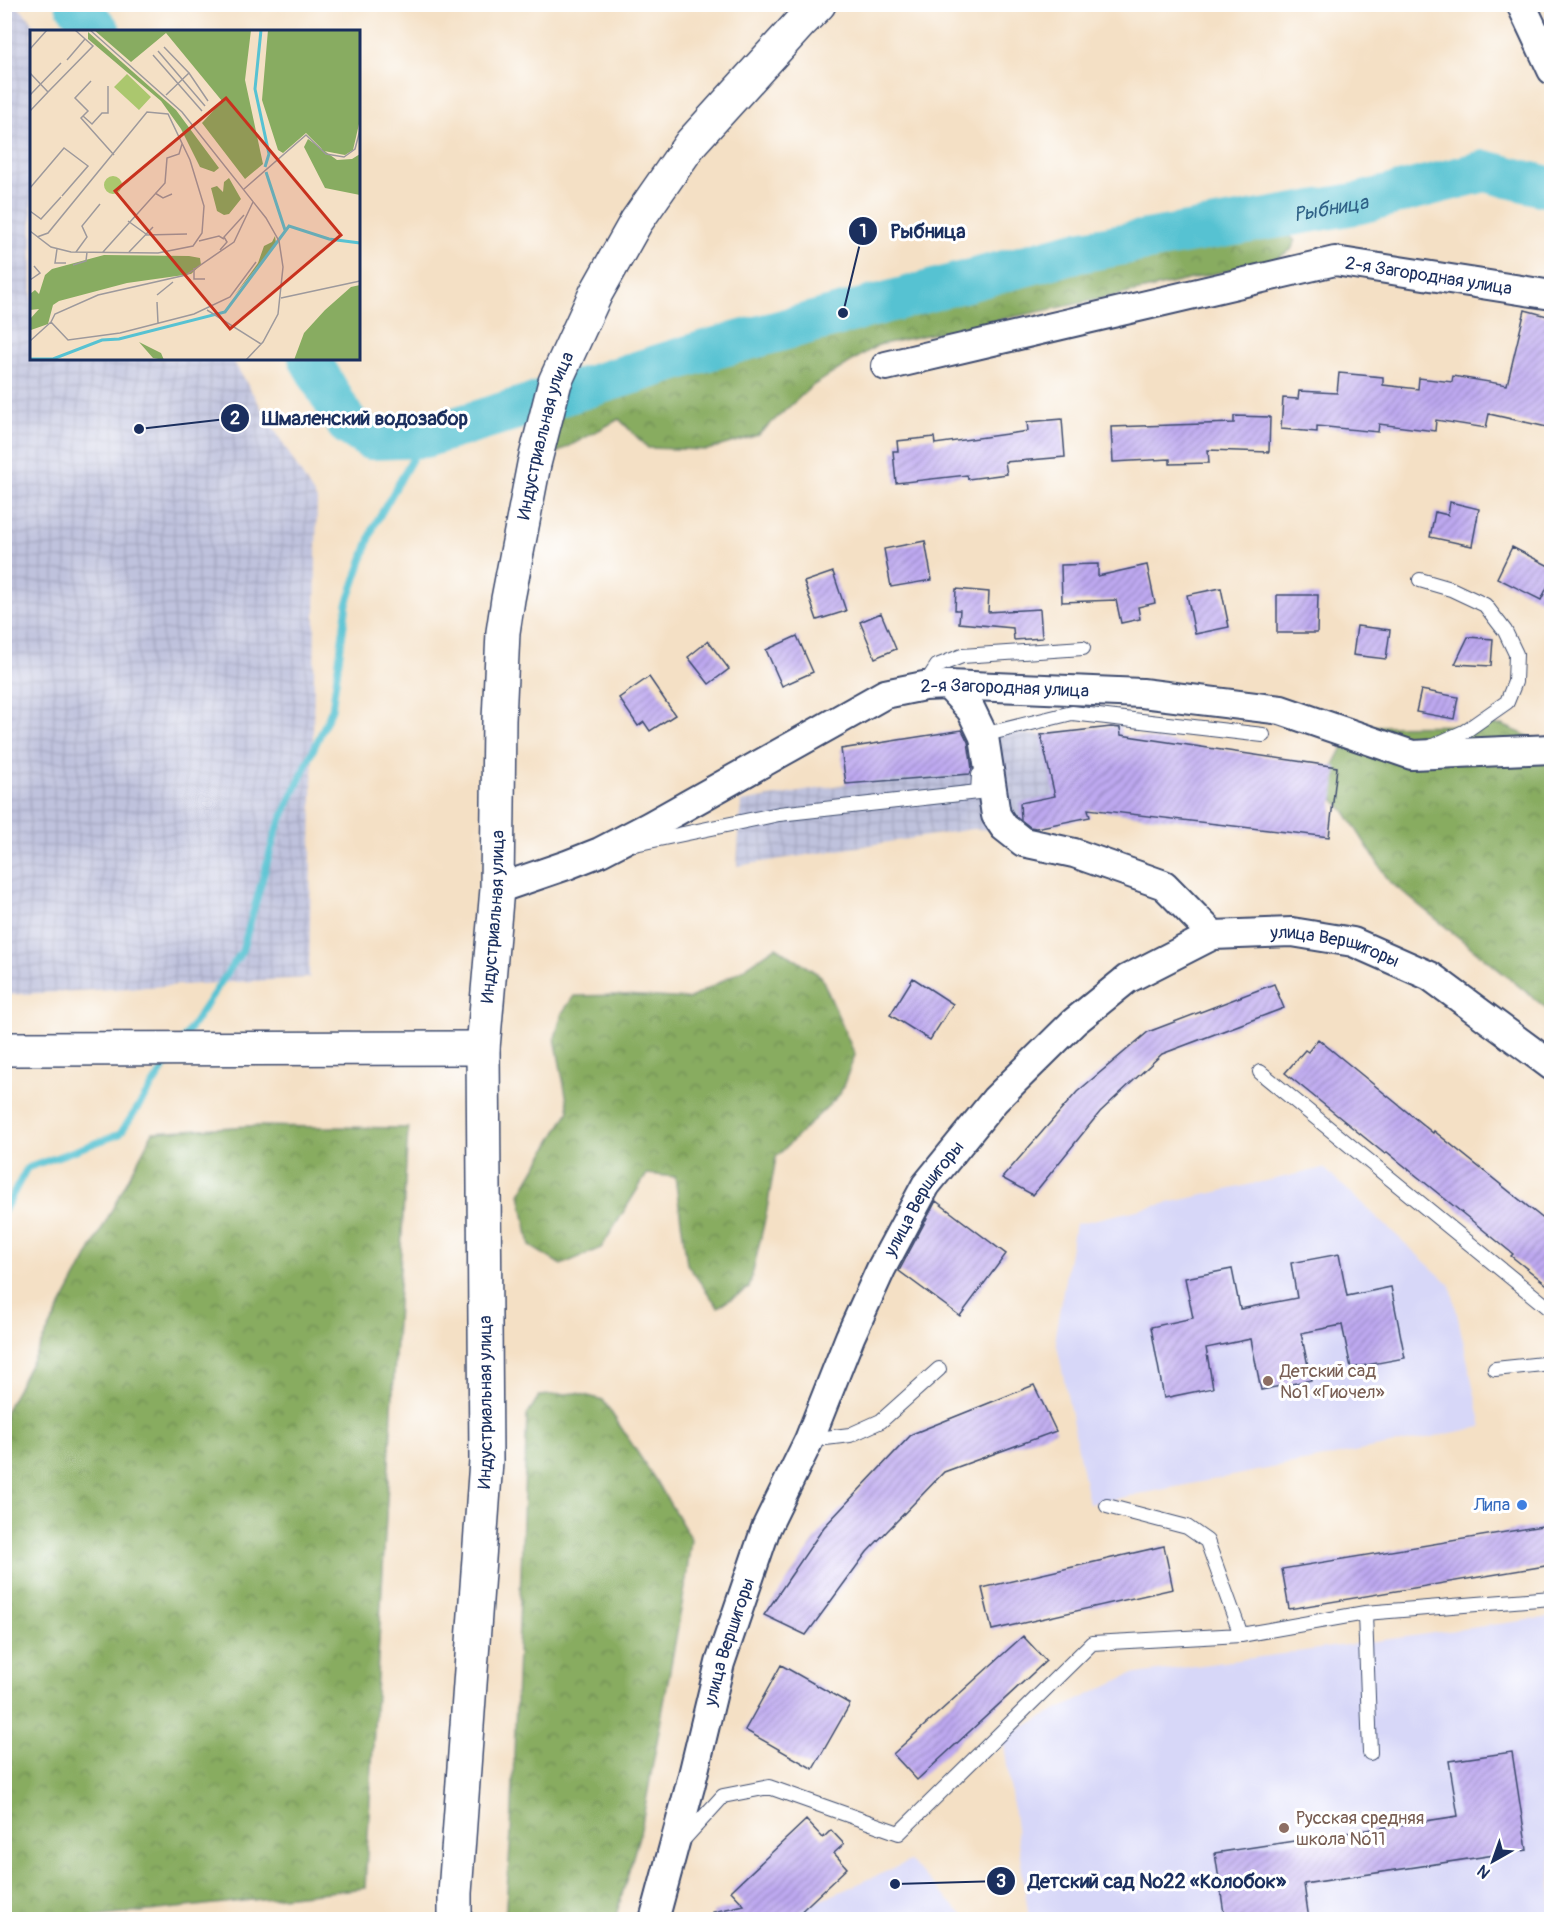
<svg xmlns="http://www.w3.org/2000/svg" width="1556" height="1924" font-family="Pangolin,sans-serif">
	<defs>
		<pattern id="industrial-grid" width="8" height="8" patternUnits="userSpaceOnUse" patternTransform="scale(1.5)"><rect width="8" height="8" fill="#bfc2dd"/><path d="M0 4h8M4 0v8" fill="none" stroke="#a4a7c0"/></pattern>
		<pattern id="forest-crowns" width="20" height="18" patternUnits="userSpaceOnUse" patternTransform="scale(1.5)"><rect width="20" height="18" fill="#88ac61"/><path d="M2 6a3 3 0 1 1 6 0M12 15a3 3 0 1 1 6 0" fill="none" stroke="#6e8c53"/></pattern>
		<pattern id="building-hatch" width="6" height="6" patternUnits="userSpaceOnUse" patternTransform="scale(1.5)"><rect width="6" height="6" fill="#bea9f0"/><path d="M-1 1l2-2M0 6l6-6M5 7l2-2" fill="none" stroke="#9a8ac6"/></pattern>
	</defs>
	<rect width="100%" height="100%" fill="#fff"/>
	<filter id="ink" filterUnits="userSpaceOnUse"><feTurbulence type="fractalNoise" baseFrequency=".0167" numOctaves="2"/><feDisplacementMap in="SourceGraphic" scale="12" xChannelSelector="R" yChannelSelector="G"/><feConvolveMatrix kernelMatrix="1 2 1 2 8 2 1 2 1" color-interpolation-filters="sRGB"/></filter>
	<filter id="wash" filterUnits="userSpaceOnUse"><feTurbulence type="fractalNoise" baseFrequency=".008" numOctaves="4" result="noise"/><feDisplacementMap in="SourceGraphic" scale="24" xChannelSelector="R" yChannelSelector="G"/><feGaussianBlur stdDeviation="1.35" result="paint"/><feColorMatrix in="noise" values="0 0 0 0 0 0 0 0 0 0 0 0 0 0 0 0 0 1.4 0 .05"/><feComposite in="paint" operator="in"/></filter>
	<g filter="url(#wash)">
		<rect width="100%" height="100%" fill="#f4e0c5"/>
		<!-- built -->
		<path fill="#d7d7f8" d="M1324,1168L1451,1286L1482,1427L1089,1504L1055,1335L1075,1224Z
			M1551,1617V1919H1029L1003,1737L1129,1675Z
			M910,1861L967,1919L798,1920L803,1908Z"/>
		<!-- industrial -->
		<path fill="url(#industrial-grid)" d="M16,5L32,21L38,31L32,32V358L232,359L317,500L309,978L5,995L4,5Z
			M1120,725L1121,735L1337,767L1329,837L1089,810L1090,817L1022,831L972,829L737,866L741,802L846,784L841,749L965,730L1041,735Z"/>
		<!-- forest -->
		<path fill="url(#forest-crowns)" stroke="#526e60" stroke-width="1.5" d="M1287,233L1295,241L1291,250L1274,260L1144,290L878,345L812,386L758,435L707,450L648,448L619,419L553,455L548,419L570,402L589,394L640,378L1089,259Z
			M1502,725L1551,746V1012L1389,881L1346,813L1323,786L1354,726Z
			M776,947L821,976L855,1055L840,1094L776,1157L766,1215L749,1288L718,1307L687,1264L675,1177L647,1174L601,1248L561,1265L530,1246L520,1194L569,1111L555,1038L562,1013L574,996L625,995L689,999L740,971Z
			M250,1126L408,1128L365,1888L75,1919H5V1412L153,1132Z
			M577,1393L603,1400L660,1487L691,1539L685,1588L641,1829L615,1919H505L511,1833L527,1415L539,1396Z"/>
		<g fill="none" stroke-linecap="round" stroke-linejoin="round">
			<!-- stream -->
			<path stroke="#57c2d2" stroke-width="7" d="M184,1038L242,951L276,831L332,709L347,604L374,526L425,437
				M4,1211L27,1168L120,1134L170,1059"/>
			<!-- river -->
			<g stroke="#57c2d2" stroke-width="42">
				<path d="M76,4L100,32"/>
				<path id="s1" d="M309,358L347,424L370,439L425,437L708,350L1072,253L1360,203L1485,171L1552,188"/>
			</g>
		</g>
		<g id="blocks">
			<!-- building -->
			<path fill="url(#building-hatch)" d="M1525,310L1551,317V409L1547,427L1489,414L1486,428L1436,420L1435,431L1379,424L1378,432L1317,426V432L1281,429L1283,398L1298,399L1299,391L1337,393L1339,373L1383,377V385L1418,389L1419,378L1452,382L1453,376L1507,385Z
				M1234,416L1270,417L1269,452L1208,450L1209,463L1170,464V459L1113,462L1111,427L1234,423Z
				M1062,419L1065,457L1005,462L1007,474L968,479L967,475L896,483L893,451H898L897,441L934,437L935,444L1028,431L1027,422Z
				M1450,502L1479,509L1472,546L1430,537L1435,512L1448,515Z
				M925,541L932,580L891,587L884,549Z
				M1512,547L1551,567V579L1541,600L1497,578Z
				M1098,564V576L1147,565L1155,603L1138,607L1140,619L1121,623L1116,600L1062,602L1061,565Z
				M833,572L846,611L817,620L804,582Z
				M1221,588L1229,627L1195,634L1187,595Z
				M956,589L989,592L988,612L1040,609L1042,638L1014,640L1013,628L959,623L960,610H955Z
				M1277,595H1318L1317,633H1277Z
				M881,613L896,649L875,658L860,622Z
				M1357,626L1390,630L1386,659L1353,655Z
				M797,636L813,672L782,686L766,650Z
				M1468,637L1493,639L1491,666L1455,664Z
				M708,641L729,669L709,684L688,657Z
				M649,677L675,715L650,731L644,722L638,726L619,698Z
				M1421,690L1458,697L1454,719L1416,712Z
				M1111,727L1120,728L1121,735L1337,767L1329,837L1088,809L1090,817L1036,828L1030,827L1021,820L1020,803L1055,796L1041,735Z
				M962,730L968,742L972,769L970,774L846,784L841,749Z
				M913,978L953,1004L930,1040L890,1015Z
				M1274,984L1284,1008L1162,1054L1100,1112L1033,1195L1002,1178L1077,1092L1148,1032Z
				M1318,1039L1433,1133L1434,1131L1551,1225V1288L1511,1256L1513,1254L1387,1152L1385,1154L1285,1073L1305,1050L1308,1052Z
				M936,1201L1006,1254L960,1316L899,1271Z
				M1339,1254L1347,1296L1391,1287L1405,1358L1351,1368L1342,1325L1301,1333L1311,1380L1261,1390L1251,1339L1206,1348L1213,1388L1164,1398L1151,1327L1193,1318L1185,1278L1232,1269L1240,1309L1297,1298L1291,1263Z
				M1034,1385L1056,1431L944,1472L867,1552L806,1635L764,1615L824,1527L912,1434Z
				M1548,1525L1551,1545V1565L1289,1609L1282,1569Z
				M1164,1546L1173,1589L992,1630L982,1588Z
				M1023,1636L1046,1661L917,1780L893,1754Z
				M781,1665L850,1704L813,1769L745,1730Z
				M1512,1752L1527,1850L1304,1884L1309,1920H1225L1215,1853L1458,1816L1449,1761Z
				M806,1820L823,1838L831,1830L844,1844L834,1853L847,1868L792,1920H714L713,1912L744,1905L731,1891Z"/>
		</g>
	</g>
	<g filter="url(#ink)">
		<use href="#blocks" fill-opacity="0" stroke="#3c4a6d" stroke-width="1.5"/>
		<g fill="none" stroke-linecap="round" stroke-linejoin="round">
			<defs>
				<path id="lane" d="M1420,580L1451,589L1485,605L1505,631L1516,654L1515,682L1507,702L1464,732L1433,746
					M924,686L937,666L962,656L1083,648
					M983,739L991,733L1072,713L1263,735
					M635,844L779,814L978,792L979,775
					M1260,1072L1552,1311
					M1495,1369L1552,1363
					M809,1440L850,1435L881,1421L939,1369
					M1107,1506L1187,1527L1207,1541L1241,1635
					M1365,1613L1370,1753
					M682,1841L723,1796L769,1787L899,1833L1092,1643L1241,1635L1365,1613L1552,1598"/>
				<g id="street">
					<path d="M1521,4L1552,70"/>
					<path id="s2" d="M886,366L1335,261L1552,295"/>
					<path d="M948,685L971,710L984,737L996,815L1004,827L1023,842L1074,853L1164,885L1213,935"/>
					<path id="s3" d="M497,889L567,865L600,852L650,826L885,694L924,686L948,685L1142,693L1281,710L1412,755L1552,749"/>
					<path id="s4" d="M654,1920L691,1783L720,1663L766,1528L809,1440L850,1337L881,1269L926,1185L995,1100L1074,1022L1127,979L1213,935L1292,932L1353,942L1430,976L1552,1066"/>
				</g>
				<g id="secondary">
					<path d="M4,1049L483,1048"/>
					<path id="s5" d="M455,1920V1893L486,1461L483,1048L497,889L499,720L503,632L508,599L534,464L555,382L596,293L636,222L691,143L802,21L819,4"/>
				</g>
			</defs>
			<!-- lane casing -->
			<use href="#lane" stroke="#3c4a6d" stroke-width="16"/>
			<!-- street casing -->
			<use href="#street" stroke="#3c4a6d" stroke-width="32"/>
			<!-- secondary casing -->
			<use href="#secondary" stroke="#3c4a6d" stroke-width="36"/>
			<!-- lane -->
			<use href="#lane" stroke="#fff" stroke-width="14"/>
			<!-- street -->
			<use href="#street" stroke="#fff" stroke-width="28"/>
			<!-- secondary -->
			<use href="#secondary" stroke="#fff" stroke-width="33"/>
		</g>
	</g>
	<!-- markers -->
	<g fill="#8d6e63" stroke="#fff" stroke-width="2">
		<circle cx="1268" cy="1381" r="6"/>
		<circle cx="1284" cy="1828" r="6"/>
	</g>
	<circle fill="#3f7fe0" stroke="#fff" stroke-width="2" cx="1522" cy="1505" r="6"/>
	<g text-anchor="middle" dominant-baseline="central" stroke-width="6" stroke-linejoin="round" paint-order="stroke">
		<!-- street labels -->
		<g font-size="18" fill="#1b2f5e" stroke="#fff">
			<text stroke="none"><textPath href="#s2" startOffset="556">2-я Загородная улица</textPath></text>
			<text stroke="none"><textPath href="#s5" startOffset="1491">Индустриальная улица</textPath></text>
			<text stroke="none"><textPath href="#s3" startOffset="556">2-я Загородная улица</textPath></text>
			<text stroke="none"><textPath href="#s5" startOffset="1005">Индустриальная улица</textPath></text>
			<text stroke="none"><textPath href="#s4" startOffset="1296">улица Вершигоры</textPath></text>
			<text stroke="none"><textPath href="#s4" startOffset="774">улица Вершигоры</textPath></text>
			<text stroke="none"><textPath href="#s5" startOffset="519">Индустриальная улица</textPath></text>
			<text stroke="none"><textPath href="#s4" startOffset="288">улица Вершигоры</textPath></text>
		</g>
		<!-- education labels -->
		<g font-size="18" fill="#785e54" stroke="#fff" text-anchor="start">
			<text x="1280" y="1371">Детский сад<tspan x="1280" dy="21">№1 «Гиочел»</tspan></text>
			<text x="1296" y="1818">Русская средняя<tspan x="1296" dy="21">школа №11</tspan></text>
		</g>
		<!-- shop labels -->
		<g font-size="18" fill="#366cbe" stroke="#fff" text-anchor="end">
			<text x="1510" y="1505">Липа</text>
		</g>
		<!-- water labels -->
		<g font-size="20" font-style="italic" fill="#306287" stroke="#fff">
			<text stroke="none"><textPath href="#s1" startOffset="1094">Рыбница</textPath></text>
		</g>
	</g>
	<!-- overview -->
	<g transform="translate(30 30)">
		<rect width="330" height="330" fill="#f4e0c5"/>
		<path d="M64,0H221L215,50L233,134L215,149L172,93L192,71L136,3L101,32ZM238,0H330L329,94L323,120L315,125L294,121L276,103L253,123L248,120L232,70ZM58,2L146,80L189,138L184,142L170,137L151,99L131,71L58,9ZM278,109L307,130L322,129L330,124V165L295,158L274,117ZM199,148L211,169L199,184L194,185L187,181L181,158L187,156L193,162L194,152ZM245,206L246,213L204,266L228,233L234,216L242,212ZM74,225L159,226L170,228L171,235L161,244L97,253L29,271L23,275L18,294L1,300L0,289L9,279L0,280V264L5,260L9,264L15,245L22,239ZM330,255V330H264L274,303L295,280L321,257ZM109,312L131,323L134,330L123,328Z" fill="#88ac61"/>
		<path d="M97,44L121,67L109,80L84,57ZM74 155a9 9 0 1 1 18 0a9 9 0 1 1-18 0Z" fill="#abc76e"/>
		<path fill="none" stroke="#57c2d2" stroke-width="3" d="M231,0L225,59L239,124L235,137M236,142L255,200M0,329H23L72,310L89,309L195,282L259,196L299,209L330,213"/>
		<path fill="none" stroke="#9d999c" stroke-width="1.5" d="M60,0L152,82L236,188L249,211L253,237L248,284L233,312L216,330M134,17L159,43L136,65M0,19L17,0M330,20V58M128,21L175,76M123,25L172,81M37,30L55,9M0,43L18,62L0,81M159,43L178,71M61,51L45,68L58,81L51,88L84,125M18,62L63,16L45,0M0,65L31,33M53,86L62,94L72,83H78V56M0,158L34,118L58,136L32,166M214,159L276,105L296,124L314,127L325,119L330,100M125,163L133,168L142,164M223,172L204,212L156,245L68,265L25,284L21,292L38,310L90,303L164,284L200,267L226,232M0,181L11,189L31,167M98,191L116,204M0,201L21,217L41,222L128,223L163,216L172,203L174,176L160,130L138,84L117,82L18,203L7,207M115,205L157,204M169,211L189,206L194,209M27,219L25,233H36M190,220L197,212L194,207L214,185M46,222L57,207L52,196L70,174M73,222L135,153L137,128L149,124L152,114M99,222L123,197M43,235L56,231L57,222M164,238V249H175M0,250L10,243L4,236M127,265L143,252M251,268L330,251M127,272L128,293M177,280L231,314M0,311L21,292"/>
		<path fill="#c8321e" fill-opacity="0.15" stroke="#c8321e" stroke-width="3" d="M196,68L311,205L200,299L85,161Z"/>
		<rect width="330" height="330" fill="none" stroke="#1b2f5e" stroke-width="3"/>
	</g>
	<!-- callouts -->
	<path fill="none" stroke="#1b2f5e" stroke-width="2" d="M843 313L863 231M139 429L235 418M895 1884L1001 1881"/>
	<g fill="#1b2f5e" stroke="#fff" stroke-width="2">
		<circle cx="843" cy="313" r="6"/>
		<circle cx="139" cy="429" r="6"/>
		<circle cx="895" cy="1884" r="6"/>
		<circle cx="863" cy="231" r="15"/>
		<circle cx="235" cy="418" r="15"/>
		<circle cx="1001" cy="1881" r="15"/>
	</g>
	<g font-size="18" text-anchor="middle" font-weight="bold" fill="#fff">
		<text x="863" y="237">1</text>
		<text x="235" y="424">2</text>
		<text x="1001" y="1887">3</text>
	</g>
	<g font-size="20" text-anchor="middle" font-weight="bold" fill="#1b2f5e" stroke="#fff" stroke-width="6" stroke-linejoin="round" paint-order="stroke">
		<text x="928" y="238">Рыбница</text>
		<text x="365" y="425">Шмаленский водозабор</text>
		<text x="1157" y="1888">Детский сад №22 «Колобок»</text>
	</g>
	<!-- margin -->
	<rect width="1556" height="1924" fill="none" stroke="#fff" stroke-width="24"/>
	<!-- north arrow -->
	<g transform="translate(1493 1861) rotate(220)" stroke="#ffffff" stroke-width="4.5" paint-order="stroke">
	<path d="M0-4.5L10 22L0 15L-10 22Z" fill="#1b2f5e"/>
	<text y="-9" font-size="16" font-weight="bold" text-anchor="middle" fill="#1b2f5e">N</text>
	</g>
</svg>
